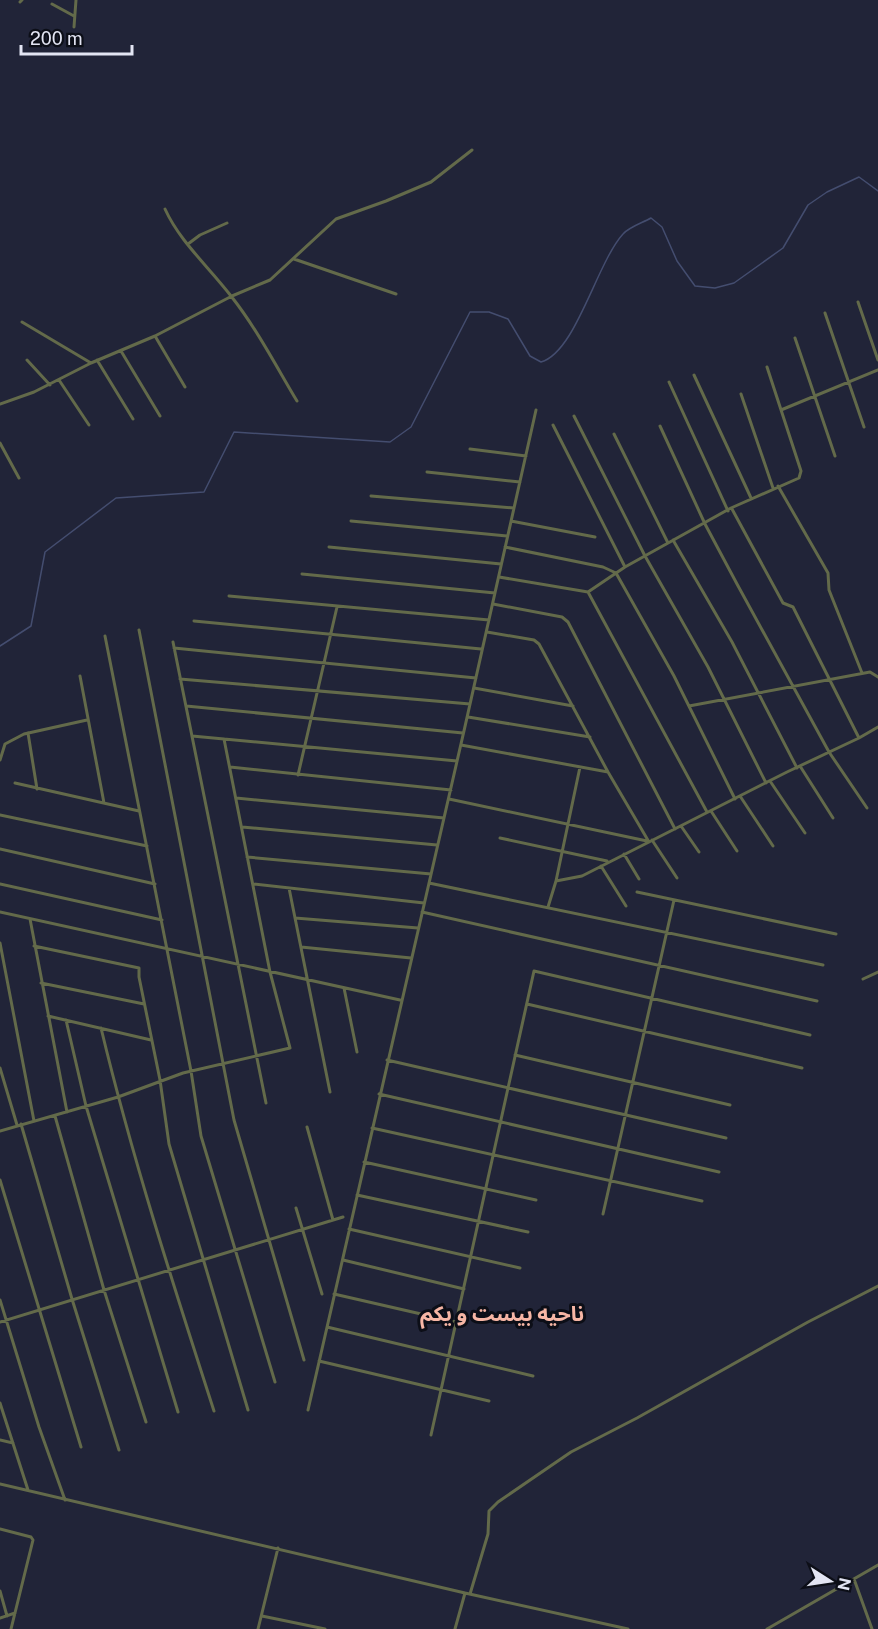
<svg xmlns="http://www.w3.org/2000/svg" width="878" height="1629" font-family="'Public Sans','Noto Sans Arabic',sans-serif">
	<rect width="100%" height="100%" fill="#212438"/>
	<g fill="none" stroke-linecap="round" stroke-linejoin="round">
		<!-- stream -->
		<path stroke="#444d6f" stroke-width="1.5" d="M0,646L31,626L45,552L116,498L204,492L234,432L390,442L411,427L470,312H489L508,319L530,356L541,362C576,352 596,264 623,234C629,227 642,223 651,218L662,227L677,261L695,286L715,288L734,283L783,248L808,205L827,192L859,177L878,191"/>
		<!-- street -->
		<path stroke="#636a4a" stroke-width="3" d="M20,2L22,0
			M52,4L74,16
			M74,27L76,0
			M165,209C180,242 209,267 231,296C257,329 276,366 297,401
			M188,244L200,235L227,223
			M294,259L396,294
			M858,302L878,360
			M825,313L864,427
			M22,322L91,363
			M155,336L185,387
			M795,338L835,456
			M121,351L160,416
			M27,360L50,385
			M97,360L133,419
			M694,375L751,498
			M59,380L89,425
			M669,382L728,511
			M741,394L773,488
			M0,404L34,392L91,363L155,336L232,296L270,280L336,219L386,201L431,182L472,150
			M781,410L878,370
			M574,416L645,556L708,667L766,783
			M553,425L625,567
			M660,426L705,524L737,584L829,752L867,808
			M614,434L668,543
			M0,443L19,478
			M470,449L526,456
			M427,472L520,482
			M778,486L828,573L829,590L862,673
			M371,496L514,508
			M732,509L783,603L793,607L859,738
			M351,521L507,536
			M511,521L595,537
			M673,540L732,642L797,768
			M329,547L501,564
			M505,547L603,567L616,573L674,676L735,799
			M302,574L495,593
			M499,577L588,592L625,567L731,508L799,478L801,471L767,367
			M588,592L707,812
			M229,596L489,620
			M493,604L562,617L568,622L675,829
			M194,621L481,649
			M139,630L234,1120L304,1360
			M487,632L534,640L539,644L608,772L649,842
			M105,636L191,1071L201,1136L275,1382
			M173,642L266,1103
			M174,648L476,678
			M80,676L104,803
			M180,679L470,704
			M474,688L573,706
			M186,706L463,733
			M689,706L870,672L878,677
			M468,717L590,737
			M28,733L37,789
			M192,736L457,761
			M461,745L608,772
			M0,760L5,744L24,734L87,720
			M800,766L833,818
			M230,767L451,790
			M298,775L337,607
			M770,781L805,833
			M15,783L139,811
			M740,796L773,846
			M236,798L444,818
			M449,799L647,841
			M711,811L737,851
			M0,815L147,846
			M681,826L699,852
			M242,827L437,845
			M500,838L607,861
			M652,840L677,878
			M0,849L155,884
			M624,854L639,879
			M247,857L431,874
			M601,866L626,906
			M556,881L580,767
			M429,883L823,965
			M0,884L162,920
			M253,884L424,903
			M289,888L330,1092
			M637,892L836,934
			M548,907L556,881L582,876L787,772L859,738L878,727
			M0,912L400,1000
			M422,912L817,1001
			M295,918L418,928
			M30,919L67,1112
			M0,943L34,1121
			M34,946L139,968V977L160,1080L169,1144L248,1410
			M301,947L411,958
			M863,979L878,972
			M41,983L144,1004
			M344,988L357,1052
			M527,1004L802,1068
			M48,1016L151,1040
			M66,1020L86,1106L178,1412
			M101,1028C132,1157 173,1284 214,1411
			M515,1055L730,1105
			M387,1060L726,1138
			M0,1068L17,1125
			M379,1094L719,1172
			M55,1116L104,1290L146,1422
			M21,1124L72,1299L119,1450
			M307,1127L333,1220
			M372,1128L702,1201
			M0,1131L118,1097L183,1073L290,1048L270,972L224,739
			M364,1162L536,1200
			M0,1180L81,1447
			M357,1195L528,1232
			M296,1208L322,1294
			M603,1214L674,900
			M349,1229L520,1268
			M343,1260L464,1289
			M334,1294L456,1322
			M0,1300L39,1427L65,1500
			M0,1322L343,1217
			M327,1327L533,1376
			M319,1361L489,1401
			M0,1403L28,1490
			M308,1410C383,1076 463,744 536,410
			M431,1435L534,971L810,1035
			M0,1440L13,1443
			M0,1484L465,1593L628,1629
			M0,1529L31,1537L33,1540L11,1629
			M854,1579L872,1629
			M0,1591L7,1616
			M470,1594L488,1534L489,1511L498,1502L571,1452L637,1418L808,1322L878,1286
			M262,1616L325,1629
			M0,1618L15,1613
			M258,1629L278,1548
			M455,1629L465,1593
			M767,1629L878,1565"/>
	</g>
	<g text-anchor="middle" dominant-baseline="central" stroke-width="6" stroke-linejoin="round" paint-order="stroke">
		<!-- district labels -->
		<g font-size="21" font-weight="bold" fill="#f7b6a5" stroke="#0c0e17">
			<text x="502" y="1313">ناحیه بیست و یکم</text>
		</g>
	</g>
	<!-- north arrow -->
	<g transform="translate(830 1581) rotate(102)" stroke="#0c0e17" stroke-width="4.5" paint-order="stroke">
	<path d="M0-4.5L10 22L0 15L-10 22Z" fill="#e3e5f3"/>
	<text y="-9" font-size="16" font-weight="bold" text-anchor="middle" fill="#e3e5f3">N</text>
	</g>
	<!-- scale -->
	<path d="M21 45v9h111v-9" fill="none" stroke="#e3e5f3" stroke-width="3"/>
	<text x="30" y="45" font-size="18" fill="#e3e5f3" stroke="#0c0e17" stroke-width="4.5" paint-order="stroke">200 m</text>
</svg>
